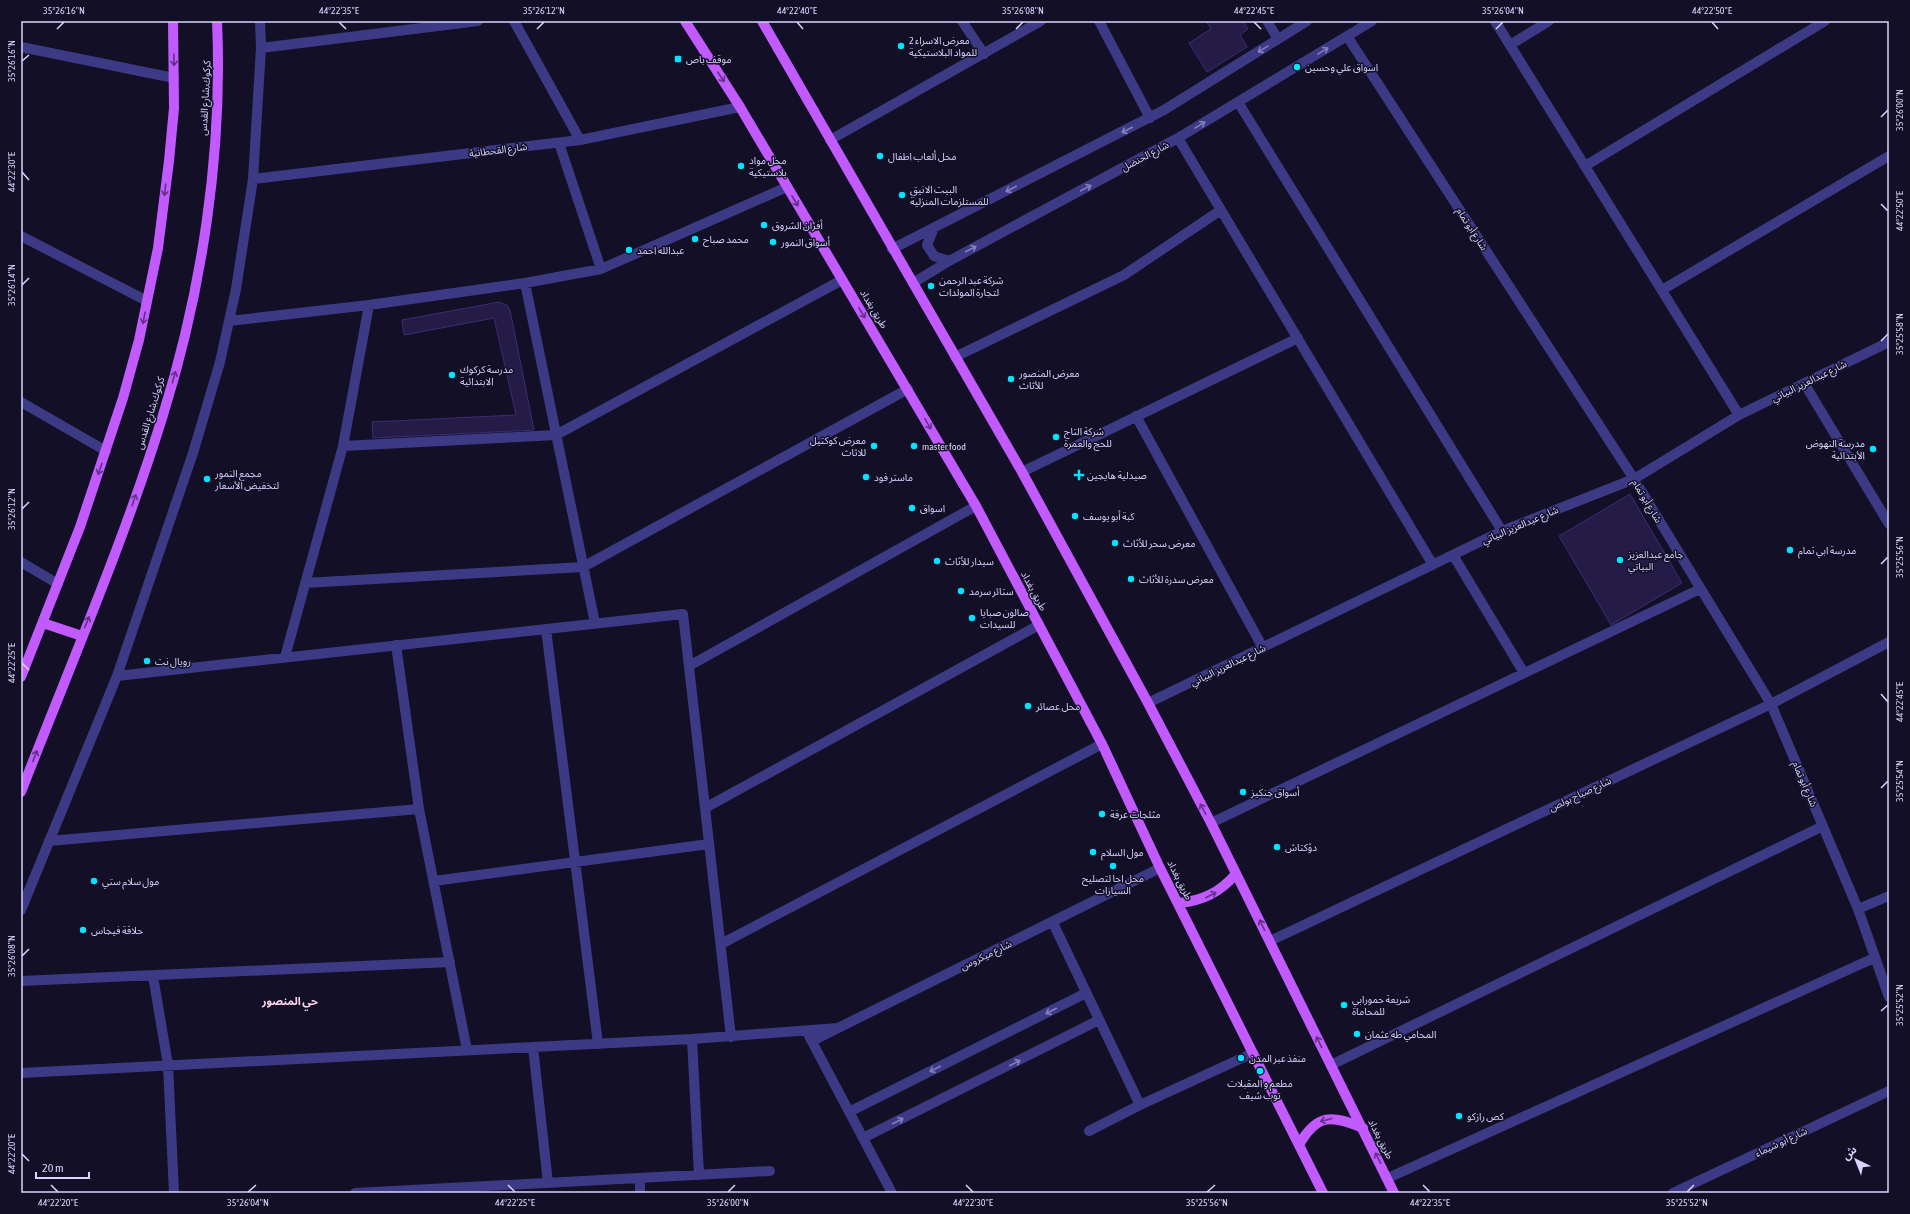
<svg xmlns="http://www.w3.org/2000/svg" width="1910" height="1214" font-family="'Asap Condensed','Noto Sans Arabic',sans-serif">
	<rect width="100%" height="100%" fill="#130f26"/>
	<!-- building -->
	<path fill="#241b47" stroke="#3b2d73" d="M1206,21H1243L1248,29L1240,35L1247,47L1207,72L1189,43L1211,29Z
		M499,302L507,305L510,310L534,430L373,438L372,422L516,415L494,318L404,335L402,320Z
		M1630,494L1682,583L1611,625L1559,536Z"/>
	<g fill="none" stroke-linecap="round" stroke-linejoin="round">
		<!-- minor -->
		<path stroke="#3d3a85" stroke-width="10" d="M514,21L580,140
			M962,21L984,54
			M1099,21L1150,118
			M1267,21L1278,39
			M1495,21L1739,415
			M1347,36L1634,479L1771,704L1858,909L1889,997
			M1510,45L1549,21
			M21,47L174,78
			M261,48L478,21
			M1238,102L1502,531
			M1178,138L1433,565
			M830,140L1041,21
			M559,143L601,269
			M1585,166L1825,21
			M253,179L580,140L740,107
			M934,228L927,245L934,256L949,261
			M21,236L147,301
			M892,249L1164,110L1307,21
			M525,283L595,623
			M913,283L949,261L1178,138L1372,21
			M1662,290L1889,156
			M229,321L369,305L525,283L601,269L787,187
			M955,357L1124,275L1221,210
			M1804,383L1889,524
			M21,402L106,451
			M1136,416L1263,648
			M343,446L556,435L842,280
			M1022,472L1298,338
			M1453,555L1524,673
			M21,562L58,584
			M305,583L583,567L908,389
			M546,629L598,1044
			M396,645L419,809L467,1050
			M285,657L343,446L369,305
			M689,666L976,506
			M117,676L683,614L731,1037
			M1148,703L1502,531L1634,479L1739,415L1889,342
			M705,808L1039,625
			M1211,823L1700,589
			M49,841L419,809
			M434,881L709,844
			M1858,909L1889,896
			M21,910L117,676L193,453L220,362L236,289L253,179L261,48L260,21
			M1053,923L1140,1105
			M1270,941L1771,704L1889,642
			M721,944L1102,744
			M153,976L168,1065L174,1193
			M21,981L450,962
			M809,1036L892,1193
			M692,1039L699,1175
			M812,1041L1160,868
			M533,1047L548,1183
			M1331,1065L1823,826
			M21,1073L692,1039L838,1028
			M849,1112L1086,993
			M1089,1131L1140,1105L1253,1053
			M863,1138L1099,1020
			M640,1178V1193
			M1388,1178L1874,958
			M355,1193L770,1171
			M1673,1193L1889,1091"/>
		<!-- major -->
		<path stroke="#c25bff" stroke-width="10" d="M685,21L740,107L976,506L1102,744L1160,868L1323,1193
			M762,21L1022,472L1148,703L1211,823L1394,1193
			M43,623L82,636
			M21,677L80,527L123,398L139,340L158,248L169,161L174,108L173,21
			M21,792C69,668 124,542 163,415C202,290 223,152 217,21
			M1178,903C1203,901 1220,892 1236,874
			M1299,1145C1317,1113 1332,1115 1363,1128"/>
	</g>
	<!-- one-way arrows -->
	<defs><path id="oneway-shaft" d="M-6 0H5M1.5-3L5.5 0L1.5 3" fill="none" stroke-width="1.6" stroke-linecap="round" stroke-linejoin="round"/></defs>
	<g stroke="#837fbc">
		<use href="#oneway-shaft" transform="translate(1263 49) rotate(148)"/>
		<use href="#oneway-shaft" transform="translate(1323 51) rotate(-31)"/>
		<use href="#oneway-shaft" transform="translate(1200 125) rotate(-31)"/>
		<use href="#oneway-shaft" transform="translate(1127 130) rotate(153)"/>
		<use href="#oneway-shaft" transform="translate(1086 188) rotate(-28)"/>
		<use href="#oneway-shaft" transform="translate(1011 189) rotate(153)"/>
		<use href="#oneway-shaft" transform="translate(971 249) rotate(-28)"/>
		<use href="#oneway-shaft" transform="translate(1051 1011) rotate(153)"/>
		<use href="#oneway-shaft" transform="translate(1015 1063) rotate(-27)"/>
		<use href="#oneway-shaft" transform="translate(935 1069) rotate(153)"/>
		<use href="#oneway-shaft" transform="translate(898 1121) rotate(-27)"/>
	</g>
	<g stroke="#623188">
		<use href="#oneway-shaft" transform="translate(174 60) rotate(89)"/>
		<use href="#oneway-shaft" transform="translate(721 77) rotate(57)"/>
		<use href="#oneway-shaft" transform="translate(165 190) rotate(97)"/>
		<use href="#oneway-shaft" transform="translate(795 201) rotate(59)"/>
		<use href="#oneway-shaft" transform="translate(862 313) rotate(59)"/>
		<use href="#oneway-shaft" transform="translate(144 318) rotate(101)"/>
		<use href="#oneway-shaft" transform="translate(174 377) rotate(-75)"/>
		<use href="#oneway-shaft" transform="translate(928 424) rotate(60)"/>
		<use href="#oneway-shaft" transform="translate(100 469) rotate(109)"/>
		<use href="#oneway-shaft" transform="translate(134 500) rotate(-71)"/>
		<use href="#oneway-shaft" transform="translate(87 622) rotate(-68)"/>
		<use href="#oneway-shaft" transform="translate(35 756) rotate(-69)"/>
		<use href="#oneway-shaft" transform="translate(1203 809) rotate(-118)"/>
		<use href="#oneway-shaft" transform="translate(1211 895) rotate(-27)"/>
		<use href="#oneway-shaft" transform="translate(1262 925) rotate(-116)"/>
		<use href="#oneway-shaft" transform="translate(1319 1042) rotate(-116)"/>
		<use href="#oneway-shaft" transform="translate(1326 1120) rotate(166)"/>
		<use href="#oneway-shaft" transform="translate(1378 1158) rotate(-117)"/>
	</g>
	<!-- ticks -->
	<path fill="none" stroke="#d9d4ff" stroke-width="1.5" d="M339,22L346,29M797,22L803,29M1254,22L1261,29M1712,22L1718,29M57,29L64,22M537,29L544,22M1016,29L1023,22M1496,29L1503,22M22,61L29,55M1881,117L1888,110M22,172L29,180M1881,204L1888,211M22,285L29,278M1881,341L1888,334M22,509L29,502M1881,564L1888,557M22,663L29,670M1881,694L1888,702M1881,788L1888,781M22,956L29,949M1881,1011L1888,1005M22,1154L29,1161M51,1185L58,1192M508,1185L515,1192M966,1185L973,1192M1423,1185L1430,1192M248,1192L256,1185M728,1192L735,1185M1207,1192L1215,1185M1687,1192L1694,1185"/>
	<!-- markers -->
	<g fill="#00e5ff" stroke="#130f26" stroke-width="1.5">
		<circle cx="901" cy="46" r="4"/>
		<rect x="674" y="55" width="8" height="8" rx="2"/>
		<circle cx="1297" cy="67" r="4"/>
		<circle cx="880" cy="156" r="4"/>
		<circle cx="741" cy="166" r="4"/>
		<circle cx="902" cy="195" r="4"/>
		<circle cx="764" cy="225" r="4"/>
		<circle cx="695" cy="239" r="4"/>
		<circle cx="773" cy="242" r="4"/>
		<circle cx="629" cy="250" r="4"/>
		<circle cx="931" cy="286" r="4"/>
		<circle cx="452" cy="375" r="4"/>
		<circle cx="1011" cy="379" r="4"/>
		<circle cx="1056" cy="437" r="4"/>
		<circle cx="874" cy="446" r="4"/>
		<circle cx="914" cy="446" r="4"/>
		<circle cx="1873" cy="449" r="4"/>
		<path d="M1077 469h4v4h4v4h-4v4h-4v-4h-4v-4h4z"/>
		<circle cx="866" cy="477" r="4"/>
		<circle cx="207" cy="479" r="4"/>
		<circle cx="912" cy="508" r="4"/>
		<circle cx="1075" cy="516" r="4"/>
		<circle cx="1115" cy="543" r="4"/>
		<circle cx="1790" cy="550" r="4"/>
		<circle cx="1620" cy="560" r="4"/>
		<circle cx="937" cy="561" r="4"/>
		<circle cx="1131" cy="579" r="4"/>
		<circle cx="961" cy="591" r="4"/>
		<circle cx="972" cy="618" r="4"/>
		<circle cx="147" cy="661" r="4"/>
		<circle cx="1028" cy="706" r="4"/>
		<circle cx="1243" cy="792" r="4"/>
		<circle cx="1102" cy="814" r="4"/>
		<circle cx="1277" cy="847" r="4"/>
		<circle cx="1093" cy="852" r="4"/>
		<circle cx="1113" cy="866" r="4"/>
		<circle cx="94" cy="881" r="4"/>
		<circle cx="83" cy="930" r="4"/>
		<circle cx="1344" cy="1005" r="4"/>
		<circle cx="1357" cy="1034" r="4"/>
		<circle cx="1241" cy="1058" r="4"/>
		<circle cx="1260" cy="1071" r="4"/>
		<circle cx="1459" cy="1116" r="4"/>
	</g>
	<g text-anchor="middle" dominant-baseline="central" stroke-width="3" stroke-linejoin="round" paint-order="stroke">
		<!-- poi labels -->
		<g font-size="10" fill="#d9d4ff" stroke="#130f26" text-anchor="start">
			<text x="909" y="40">معرض الاسراء 2<tspan x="909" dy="12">للمواد البلاستيكية</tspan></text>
			<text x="686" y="59">موقف باص</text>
			<text x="1305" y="67">اسواق علي وحسين</text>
			<text x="888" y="156">محل ألعاب اطفال</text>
			<text x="749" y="160">محل مواد<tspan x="749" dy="12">بلاستيكية</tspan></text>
			<text x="910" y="189">البيت الانيق<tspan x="910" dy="12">للمستلزمات المنزلية</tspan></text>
			<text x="772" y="225">أفران الشروق</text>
			<text x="703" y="239">محمد صباح</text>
			<text x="781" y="242">أسواق النمور</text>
			<text x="637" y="250">عبدالله احمد</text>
			<text x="939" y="280">شركة عبد الرحمن<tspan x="939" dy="12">لتجارة المولدات</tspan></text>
			<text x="460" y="369">مدرسة كركوك<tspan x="460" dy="12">الابتدائية</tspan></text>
			<text x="1019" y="373">معرض المنصور<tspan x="1019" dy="12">للأثاث</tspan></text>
			<text x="1064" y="431">شركة التاج<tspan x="1064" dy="12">للحج والعمرة</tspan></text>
			<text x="866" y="440" text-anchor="end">معرض كوكتيل<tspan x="866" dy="12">للاثاث</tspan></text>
			<text x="1865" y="443" text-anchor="end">مدرسة النهوض<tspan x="1865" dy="12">الأبتدائية</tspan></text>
			<text x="922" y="446">master food</text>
			<text x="215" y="473">مجمع النمور<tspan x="215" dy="12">لتخفيض الأسعار</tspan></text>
			<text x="1087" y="475">صيدلية هايجين</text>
			<text x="874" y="477">ماستر فود</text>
			<text x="920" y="508">اسواق</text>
			<text x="1083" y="516">كبة أبو يوسف</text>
			<text x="1123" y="543">معرض سحر للأثاث</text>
			<text x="1798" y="550">مدرسة ابي تمام</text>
			<text x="1628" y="554">جامع عبدالعزيز<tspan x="1628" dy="12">البياتي</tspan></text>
			<text x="945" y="561">سيدار للأثاث</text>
			<text x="1139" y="579">معرض سدرة للأثاث</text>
			<text x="969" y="591">ستائر سرمد</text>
			<text x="980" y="612">صالون صبايا<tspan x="980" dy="12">للسيدات</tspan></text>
			<text x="155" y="661">رويال نت</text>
			<text x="1036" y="706">محل عصائر</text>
			<text x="1251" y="792">أسواق جنكيز</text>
			<text x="1110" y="814">مثلجات عرفة</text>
			<text x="1285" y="847">دۆکتاش</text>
			<text x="1101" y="852">مول السلام</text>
			<text x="1113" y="878" text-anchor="middle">محل احا لتصليح<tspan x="1113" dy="12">السيارات</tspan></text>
			<text x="102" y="881">مول سلام ستي</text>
			<text x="91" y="930">حلاقة فيجاس</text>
			<text x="1352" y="999">شريعة حمورابي<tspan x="1352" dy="12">للمحاماة</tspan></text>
			<text x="1365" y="1034">المحامي طه عثمان</text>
			<text x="1249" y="1058">منفذ عبر المدن</text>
			<text x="1260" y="1083" text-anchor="middle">مطعم و المقبلات<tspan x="1260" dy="12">توب شيف</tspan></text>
			<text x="1467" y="1116">كص رازكو</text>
		</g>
		<!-- street labels -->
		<g font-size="10" fill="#d9d4ff" stroke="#130f26">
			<text transform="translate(205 98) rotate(-87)">كركوك,شارع القدس</text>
			<text transform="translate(498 150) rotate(-7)">شارع القحطانية</text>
			<text transform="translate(1145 156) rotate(-28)">شارع الحنضل</text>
			<text transform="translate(1472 229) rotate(57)">شارع أبو تمام</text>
			<text transform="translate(874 309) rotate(59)">طريق بغداد</text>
			<text transform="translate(1809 381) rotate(-26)">شارع عبدالعزيز البياتي</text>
			<text transform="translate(150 413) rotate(-73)">كركوك,شارع القدس</text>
			<text transform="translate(1647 501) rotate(59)">شارع أبو تمام</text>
			<text transform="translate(1520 525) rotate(-23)">شارع عبدالعزيز البياتي</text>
			<text transform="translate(1034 591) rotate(62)">طريق بغداد</text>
			<text transform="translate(1228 665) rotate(-26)">شارع عبدالعزيز البياتي</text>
			<text transform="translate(1805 784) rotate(67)">شارع أبو تمام</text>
			<text transform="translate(1580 794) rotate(-25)">شارع صباح بولص</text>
			<text transform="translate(1180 880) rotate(63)">طريق بغداد</text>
			<text transform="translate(986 955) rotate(-26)">شارع ميكروس</text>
			<text transform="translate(1381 1139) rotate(63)">طريق بغداد</text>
			<text transform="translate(1781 1142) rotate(-25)">شارع أبو شيماء</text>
		</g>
		<!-- neighbourhood labels -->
		<g font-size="11" font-weight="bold" fill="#ffd6f0" stroke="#130f26">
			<text x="290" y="1001">حي المنصور</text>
		</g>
	</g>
	<!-- border -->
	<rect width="1910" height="1214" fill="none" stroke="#130f26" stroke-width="44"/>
	<!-- north arrow -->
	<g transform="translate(1856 1160) rotate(317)" stroke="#130f26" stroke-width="3" paint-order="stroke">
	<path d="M0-3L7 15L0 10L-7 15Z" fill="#d9d4ff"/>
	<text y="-6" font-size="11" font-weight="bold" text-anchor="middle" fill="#d9d4ff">ش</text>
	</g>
	<!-- scale -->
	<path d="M36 1172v6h53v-6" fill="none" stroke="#d9d4ff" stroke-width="2"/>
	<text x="42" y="1172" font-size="12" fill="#d9d4ff" stroke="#130f26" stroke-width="3" paint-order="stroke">20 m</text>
	<rect x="22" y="22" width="1866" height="1170" fill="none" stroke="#d9d4ff" stroke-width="1.5"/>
	<g font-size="10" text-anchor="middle" fill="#d9d4ff">
		<text x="64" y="14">35°26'16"N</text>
		<text x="339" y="14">44°22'35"E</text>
		<text x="544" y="14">35°26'12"N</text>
		<text x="797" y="14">44°22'40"E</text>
		<text x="1023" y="14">35°26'08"N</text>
		<text x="1254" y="14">44°22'45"E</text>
		<text x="1503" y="14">35°26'04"N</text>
		<text x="1712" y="14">44°22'50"E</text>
		<text transform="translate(11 61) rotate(-90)" y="4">35°26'16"N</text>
		<text transform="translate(1899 110) rotate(-90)" y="4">35°26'00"N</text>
		<text transform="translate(11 172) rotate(-90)" y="4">44°22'30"E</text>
		<text transform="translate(1899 211) rotate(-90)" y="4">44°22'50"E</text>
		<text transform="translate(11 285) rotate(-90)" y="4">35°26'14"N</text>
		<text transform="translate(1899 334) rotate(-90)" y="4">35°25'58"N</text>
		<text transform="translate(11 509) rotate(-90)" y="4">35°26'12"N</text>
		<text transform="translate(1899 557) rotate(-90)" y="4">35°25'56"N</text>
		<text transform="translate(11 663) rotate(-90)" y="4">44°22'25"E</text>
		<text transform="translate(1899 702) rotate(-90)" y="4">44°22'45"E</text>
		<text transform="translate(1899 781) rotate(-90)" y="4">35°25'54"N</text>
		<text transform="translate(11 956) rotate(-90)" y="4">35°26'08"N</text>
		<text transform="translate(1899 1005) rotate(-90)" y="4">35°25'52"N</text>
		<text transform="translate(11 1154) rotate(-90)" y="4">44°22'20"E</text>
		<text x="58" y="1206">44°22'20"E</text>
		<text x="248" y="1206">35°26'04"N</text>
		<text x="515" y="1206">44°22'25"E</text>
		<text x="728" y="1206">35°26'00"N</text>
		<text x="973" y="1206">44°22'30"E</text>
		<text x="1207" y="1206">35°25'56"N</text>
		<text x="1430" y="1206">44°22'35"E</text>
		<text x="1687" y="1206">35°25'52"N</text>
	</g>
</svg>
